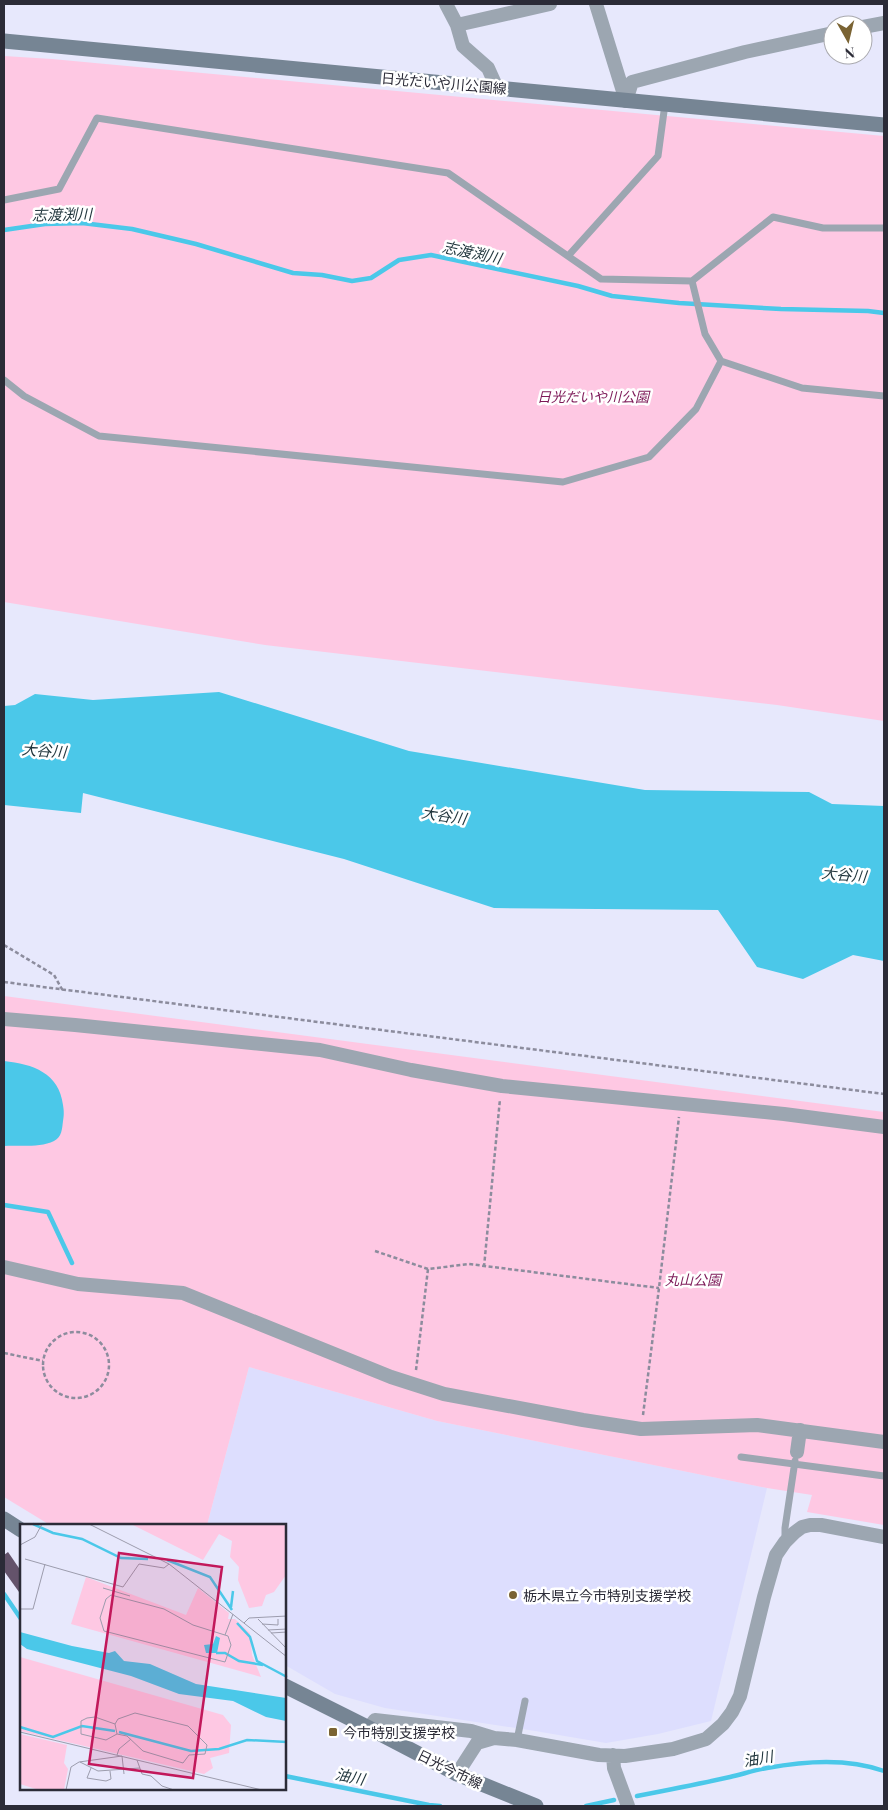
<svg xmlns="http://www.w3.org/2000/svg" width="888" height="1810" font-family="'Playfair Display','Noto Sans JP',serif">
	<rect width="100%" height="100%" fill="#e7e8fc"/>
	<!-- built -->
	<path fill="#dddefe" d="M249,1367L437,1421L767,1488L711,1721L658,1734L606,1743L535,1731L385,1708L335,1694L285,1665V1525H207Z"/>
	<!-- green -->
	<path fill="#fec8e3" d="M4,56L52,59L884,136V721L777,705L265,645L4,602Z
		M4,996L884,1112V1525L807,1512L812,1495L767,1488L437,1421L249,1367L207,1525H50L4,1497Z"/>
	<!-- water -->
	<path fill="#4bc8e9" d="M219,692L409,751L645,790L809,792L832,804L884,806V961L853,955L803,979L757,967L718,910L494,908L344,859L83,793L81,813L4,805V706L15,705L35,694L93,700Z
		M4,1061C33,1064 59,1073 63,1105C64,1111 64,1115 63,1121C62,1129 62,1137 54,1141C40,1148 19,1145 4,1146Z"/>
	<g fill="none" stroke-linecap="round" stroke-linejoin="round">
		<!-- stream -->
		<path stroke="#4bc8e9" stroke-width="4.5" d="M4,230L45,224L82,223L132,229L196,244L293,273L322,275L352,281L371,278L399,260L431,255L578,286L612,296L679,303L781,309L868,311L884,313
			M4,1205L48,1212L72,1263
			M4,1594L21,1619
			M285,1776L429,1805L440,1806
			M637,1796C668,1790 699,1784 730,1777C743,1774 755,1770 767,1768C806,1761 847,1758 884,1771
			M586,1806L614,1800"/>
	</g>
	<!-- building -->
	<path fill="#64536b" d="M8,1552L21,1571V1590L19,1592L4,1571V1555Z"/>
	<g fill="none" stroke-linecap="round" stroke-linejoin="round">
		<!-- path -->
		<path stroke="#8c8c9d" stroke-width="2.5" stroke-dasharray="4 2.5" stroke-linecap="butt" d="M4,945L54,975L63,991
			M4,982L884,1094
			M375,1251L428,1269L469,1264L659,1288
			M484,1267L500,1099
			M43 1365a33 33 0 1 1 66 0a33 33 0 1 1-66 0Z
			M4,1353L43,1361
			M416,1370L428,1269
			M643,1415L659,1288L679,1117"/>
		<!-- lane -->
		<path stroke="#9ca6b1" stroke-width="7" d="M4,200L59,189L97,118L448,173L601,279L692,281L773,217L823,228H884
			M568,256L658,156L665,104
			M692,281L705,334L721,361L802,388L884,396
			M4,380L24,396L99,436L563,482L649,457L696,409L721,361
			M741,1457L884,1476
			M785,1542V1528L795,1461
			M517,1740L525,1701"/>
		<!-- street -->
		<path stroke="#9ca6b1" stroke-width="14" d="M446,4L457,25L463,46L488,68L497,88
			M596,4L626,101
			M457,25L550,4
			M863,27L884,23
			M626,101L632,82L745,52L833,33
			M4,1019L75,1025L320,1050L411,1070L502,1086L784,1114L884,1127
			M4,1267L78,1284L183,1293L391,1377L444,1394L583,1420L641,1429L757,1425L884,1442
			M797,1452L800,1430
			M369,1728L375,1720L471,1731L494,1738
			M613,1755L614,1768L628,1806
			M457,1774L477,1743L494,1738L517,1740L599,1755L625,1756L673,1749L706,1739L723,1724L732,1712L740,1696L764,1597L776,1555L785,1542L794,1533L802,1527L810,1525H821L884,1537"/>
		<!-- secondary -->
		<path stroke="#768594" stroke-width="15" d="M4,41L884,125
			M4,1519L21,1530
			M285,1686L369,1728L457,1774L536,1806"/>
	</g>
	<!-- markers -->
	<g fill="#7a6333" stroke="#fff" stroke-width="2">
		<circle cx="513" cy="1595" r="5"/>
		<rect x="328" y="1727" width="10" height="10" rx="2.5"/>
	</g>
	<g text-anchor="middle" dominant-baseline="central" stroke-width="5" stroke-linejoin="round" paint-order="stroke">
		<!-- street labels -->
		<g font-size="14" fill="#2b2b37" stroke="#fff">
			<text transform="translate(444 83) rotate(5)">日光だいや川公園線</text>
			<text transform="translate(450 1769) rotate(26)">日光今市線</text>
		</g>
		<!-- park labels -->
		<g font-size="14" font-style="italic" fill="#7d1958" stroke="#fff">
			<text x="593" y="396">日光だいや川公園</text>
			<text x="693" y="1279">丸山公園</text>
		</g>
		<!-- poi labels -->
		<g font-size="14" fill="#2b2b37" stroke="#fff" text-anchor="start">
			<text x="523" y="1595">栃木県立今市特別支援学校</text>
			<text x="343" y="1732">今市特別支援学校</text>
		</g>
		<!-- water labels -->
		<g font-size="15" font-style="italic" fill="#1f343b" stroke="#fff">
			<text transform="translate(62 214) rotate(-1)">志渡渕川</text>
			<text transform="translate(472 252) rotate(12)">志渡渕川</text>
			<text transform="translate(44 750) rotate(4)">大谷川</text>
			<text transform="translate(444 815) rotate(9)">大谷川</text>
			<text transform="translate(844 874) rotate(5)">大谷川</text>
			<text transform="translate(758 1758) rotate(-10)">油川</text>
			<text transform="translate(350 1776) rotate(11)">油川</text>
		</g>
	</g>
	<!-- overview -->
	<g transform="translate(20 1524)">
		<rect width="266" height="266" fill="#e7e8fc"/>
		<path d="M111,0H266V51L254,68L246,71L242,82L229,84L218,56L219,43L210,33L212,17L199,10L183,36ZM66,53L166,91L178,64L209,89L208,95H215L230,109L232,131L241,153L51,100ZM0,133L203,191L211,201L209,229L190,234L193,244L184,250L0,207ZM0,210L47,221L44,239L48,245L44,266H19L0,260Z" fill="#fec8e3"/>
		<path d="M0,108L52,122L89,129L95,127L104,137L130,140L176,160L266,174V197L246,193L213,177L159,170L111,152L7,125L0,120ZM196,112L200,114L197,129H186L184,121L193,120Z" fill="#4bc8e9"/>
		<path fill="none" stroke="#4bc8e9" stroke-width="2.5" d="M13,0L33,9L62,15L101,34L128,35M147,36L190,53L212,86M211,83L213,67M217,99L230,113L237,137L267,153M196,129H205L219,137L243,141M0,203L33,213L62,202L95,207M99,208L171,227L199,225L227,216L267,218"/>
		<path fill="none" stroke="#9c9cad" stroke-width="1" d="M69,0L149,40L267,133M0,21L15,13L22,0M5,35L103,63L119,40L144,44L149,40M83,64L110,72M91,71L144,85L173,101L208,112L211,121L205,138L84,107L80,94L86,75ZM0,85H13L25,40M238,95L267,125M224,99L229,94L267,92M242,100L258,101V95M248,106L267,105M251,109L267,108M205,111L213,90M95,200L75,193L67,194L61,197V210L86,216L97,210L95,200L98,195L115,189L168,202L187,221L185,230L169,231L163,239L123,227L107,212L97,210M0,208L242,266M97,231L99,225L111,215M117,236L122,250L131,252L142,262L154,266M60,238L78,247L120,244M71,244L67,254L86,257L91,255L90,247M46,266L51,243L59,238L102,232L104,250"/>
		<path fill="#c2185b" fill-opacity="0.15" stroke="#c2185b" stroke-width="2.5" d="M99,29L202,43L173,254L69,240Z"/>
		<rect width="266" height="266" fill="none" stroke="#2b2b37" stroke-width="2.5"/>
	</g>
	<!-- border -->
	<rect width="888" height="1810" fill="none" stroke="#2b2b37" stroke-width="10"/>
	<!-- north arrow -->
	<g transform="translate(848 40) rotate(172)"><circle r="24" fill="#ffffff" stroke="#aaaaaf"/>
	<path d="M0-4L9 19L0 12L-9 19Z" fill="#7a6333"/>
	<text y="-8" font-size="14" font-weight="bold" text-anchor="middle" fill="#2b2b37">N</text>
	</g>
</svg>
